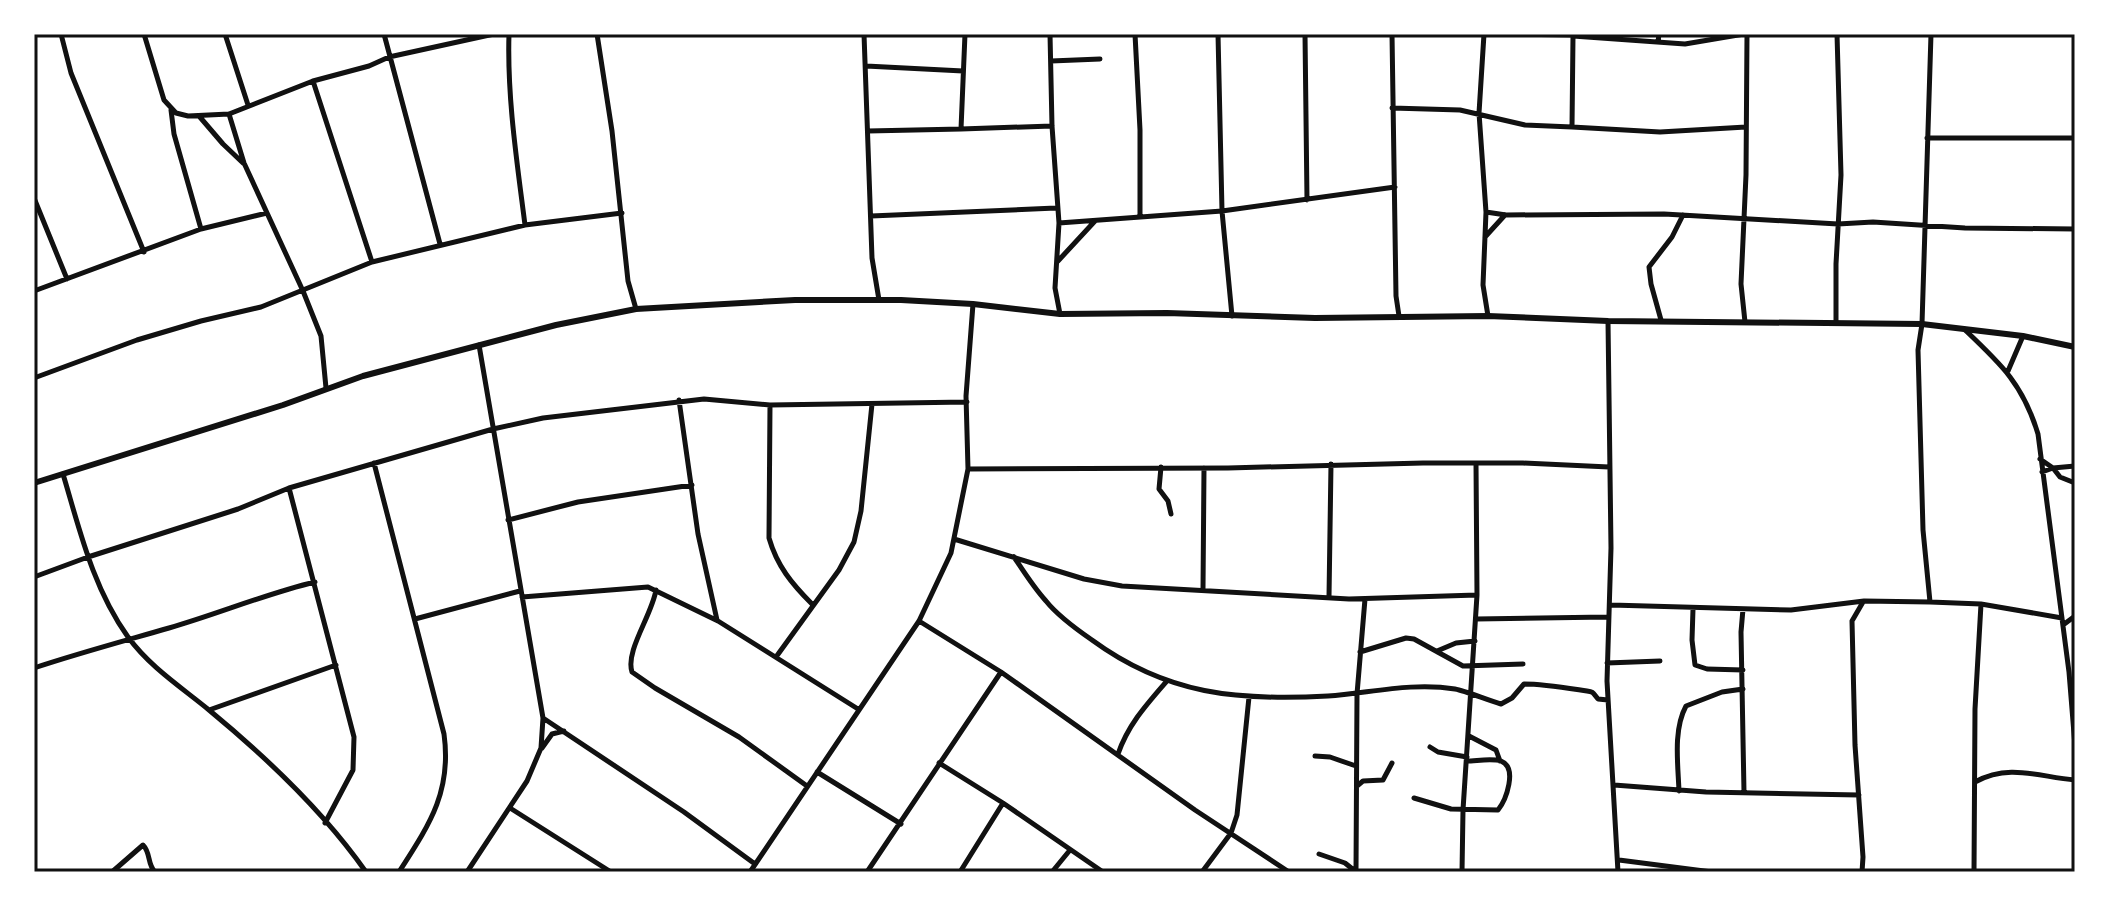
<svg xmlns="http://www.w3.org/2000/svg" width="2109" height="906" font-family="'Work Sans',sans-serif">
	<rect width="100%" height="100%" fill="#fff"/>
	<g fill="none" stroke-linecap="round" stroke-linejoin="round">
		<!-- minor -->
		<path stroke="#111" stroke-width="5" d="M61,34L71,73L144,252
			M144,34L164,100L176,113L188,116L229,114L313,81L369,66L389,57L494,34
			M225,34L248,105
			M384,34L440,244
			M509,34C507,97 517,162 525,225
			M597,34L612,131L628,281L636,309
			M864,34L872,258L879,300
			M965,34L961,129L1052,126
			M1050,34L1052,126L1059,223L1055,288L1060,314
			M1135,34L1140,130V217
			M1218,34L1222,211L1232,316
			M1305,34L1307,200
			M1392,34L1396,296L1399,316
			M1484,34L1479,113L1486,212L1483,285L1488,316
			M1504,34L1573,35
			M1658,42L1659,34
			M1051,61L1100,59
			M866,66L963,71
			M313,81L372,262
			M1392,108L1460,110L1525,125L1572,127L1573,36L1685,44L1744,34
			M171,110L174,134L201,229
			M229,114L244,163L303,291L321,336L326,388
			M199,116L223,144L243,163
			M1572,127L1660,132L1746,127
			M868,131L961,129
			M1927,138H2075
			M34,198L67,279
			M1486,212L1506,215L1664,214L1838,224L1873,222L1965,228L2075,229
			M871,216L1056,208
			M1059,223L1222,211L1395,187
			M1485,237L1505,215
			M1058,261L1095,221
			M34,291L201,229L267,213
			M1661,320L1651,284L1649,267L1672,237L1683,215
			M1608,321L1611,548L1607,681L1618,872
			M1745,322L1741,284L1746,175L1747,34
			M1836,323V264L1841,175L1837,34
			M1964,329C2001,364 2023,384 2038,434L2069,672L2075,746
			M2008,371L2023,336
			M34,378L137,340L201,321L261,307L372,262L525,225L622,213
			M679,400L698,534L717,620
			M770,405L769,538C777,566 792,584 812,604
			M2040,459L2053,468L2075,466
			M374,463L444,734C452,792 429,825 399,872
			M1161,467L1159,489L1168,501L1171,514
			M968,469L1228,468L1423,463H1523L1609,467
			M2042,472L2053,468L2060,477L2075,483
			M63,474C80,531 93,588 128,637C150,667 181,687 209,710C266,757 324,812 366,872
			M289,488L354,737L353,770L325,823
			M508,520L578,502L692,485
			M954,539L1084,579L1122,586L1349,599L1477,595
			M1014,557C1024,572 1034,588 1046,601C1058,616 1076,629 1092,640C1167,695 1238,701 1328,696C1370,693 1412,682 1455,689C1466,691 1487,700 1501,704L1512,698L1524,684C1544,684 1567,688 1587,691C1594,692 1593,693 1598,699L1608,700
			M34,577L88,557L238,509L289,488L493,429L543,418L704,399L770,405L967,402
			M656,590C652,615 625,651 632,672L655,688L739,737L807,786
			M1203,590L1204,468
			M522,597L648,587L718,621L858,709
			M1329,597L1331,464
			M1930,602L1923,530L1918,350L1922,324L1931,34
			M1611,605L1791,610L1864,601L1930,602L1981,604L2062,618
			M1693,609L1692,640L1695,665L1707,669L1743,670
			M1743,609L1741,632L1744,792
			M415,619L520,591
			M1476,619L1607,617
			M919,621L1001,672L1195,810L1289,872
			M2063,625L2075,616
			M1437,651L1456,643L1475,641
			M1360,652L1406,638L1414,639L1463,666L1523,664
			M776,657L839,570L854,542L861,511L872,404
			M1607,663L1660,661
			M34,668C79,653 124,641 169,628C218,614 265,594 315,582
			M209,710L336,665
			M543,718L684,812L755,864
			M1469,736L1496,750L1500,761
			M1430,747L1438,752L1467,757
			M542,748L552,734L564,731
			M1118,754C1128,725 1146,705 1166,682
			M1315,756L1330,757L1356,766
			M939,763L1003,803L1103,872
			M817,772L901,824
			M1975,782C2009,763 2039,777 2075,780
			M1614,785L1706,792L1859,795
			M1357,786L1363,781L1383,780L1392,763
			M1679,791C1678,764 1673,730 1686,706L1722,692L1743,689
			M1414,798L1451,809L1498,810C1506,800 1518,768 1501,761C1492,758 1476,761 1467,761
			M510,808L611,872
			M1319,854L1345,863L1355,871
			M1619,860L1712,872
			M112,872L143,845C151,853 147,864 155,872
			M467,872L527,781L541,748L543,718L479,345
			M750,872L919,621L951,553L968,469L966,396L973,304
			M867,872L1001,672
			M960,872L1003,803
			M1052,872L1070,850
			M1202,872L1231,833L1237,815L1249,697
			M1356,872L1357,694L1365,599
			M1462,872L1463,810L1477,595L1476,463
			M1862,872L1863,857L1855,745L1852,621L1863,602
			M1974,872L1975,709L1981,604"/>
		<!-- tertiary -->
		<path stroke="#111" stroke-width="6" d="M34,483L283,405L363,376L556,325L636,309L795,300H901L973,304L1060,314L1167,313L1315,318L1488,316L1608,321L1922,324L2023,336L2075,347"/>
	</g>
	<!-- border -->
	<rect width="2109" height="906" fill="none" stroke="#ffffff" stroke-width="72"/>
	<rect x="36" y="36" width="2037" height="834" fill="none" stroke="#111" stroke-width="3"/>
</svg>
